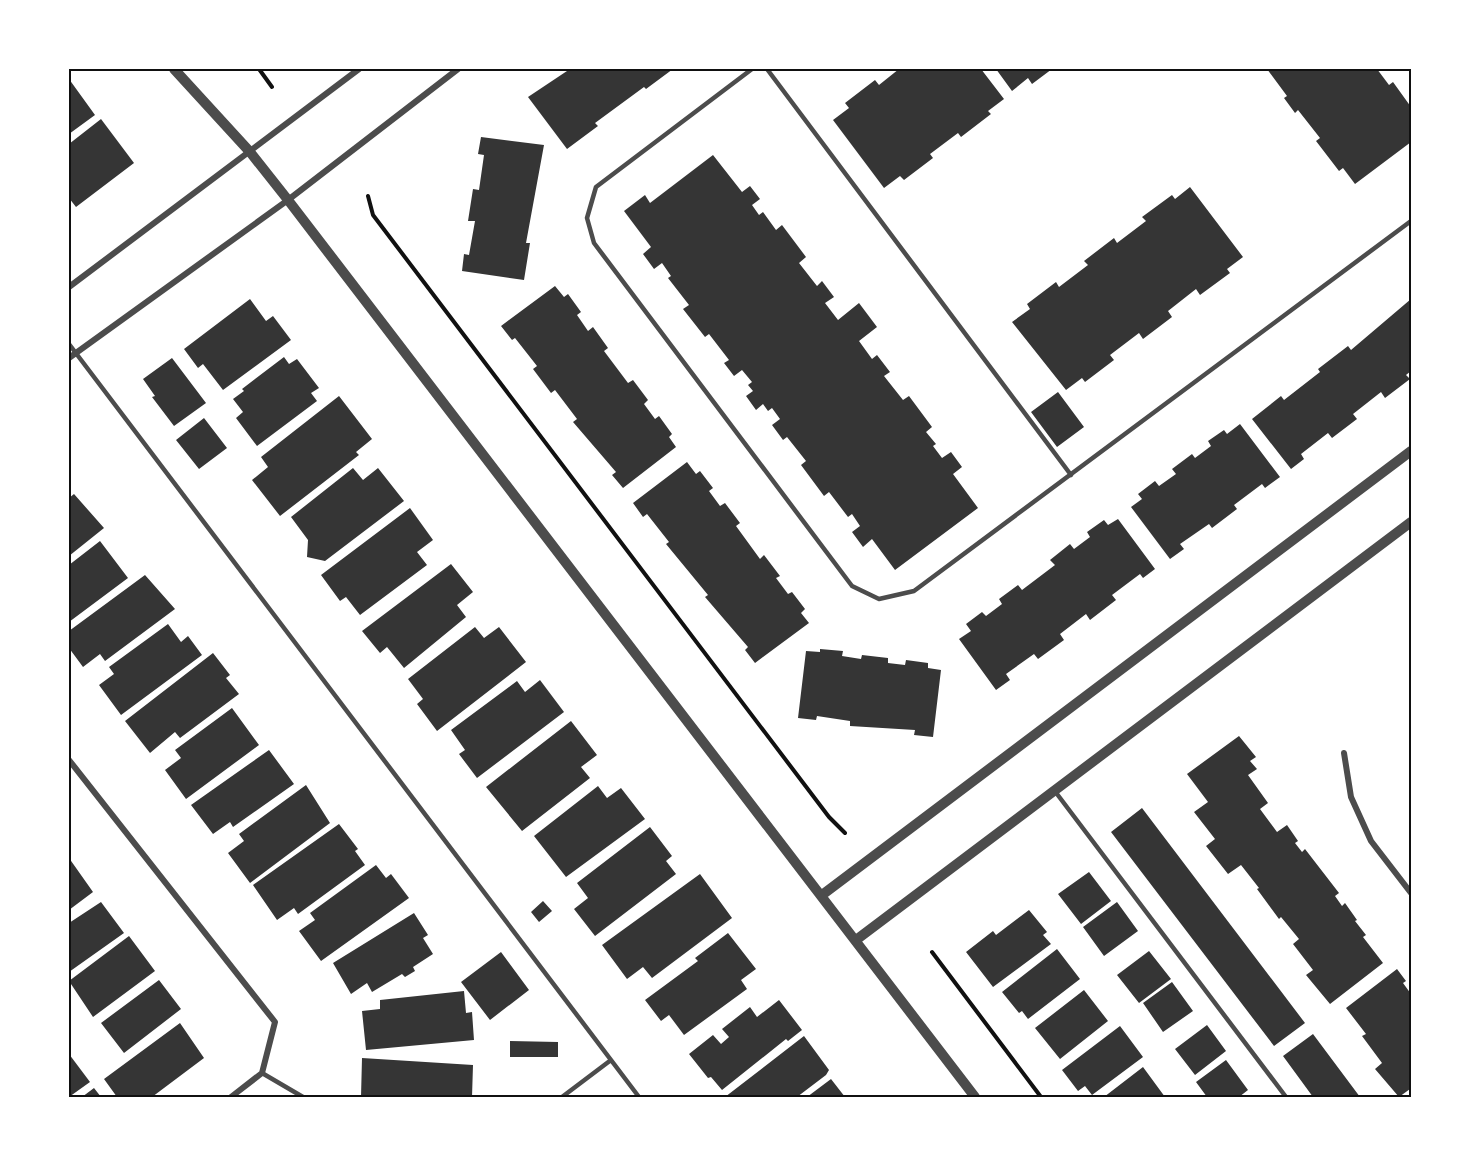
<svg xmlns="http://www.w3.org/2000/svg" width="1480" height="1166" font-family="'Asap Condensed',sans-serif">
	<rect width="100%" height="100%" fill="#fff"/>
	<!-- building -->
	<path fill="#353535" d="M570,69H673L646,89L644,87L595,123L598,126L567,149L528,97Z
		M899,69H981L1004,99L988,111L991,114L961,137L958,133L930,154L933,158L904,180L900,176L884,188L833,120L849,108L845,103L875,80L879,85Z
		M996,69H1052L1032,84L1028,78L1012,91Z
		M1267,69H1377L1389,85L1393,82L1411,107V142L1355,184L1343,168L1339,171L1316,141L1320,138L1298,110L1295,113L1284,98L1287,96Z
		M69,79L95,115L69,134Z
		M101,119L134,163L76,207L69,198V144Z
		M481,137L544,145L526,243H530L524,280L462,271L464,254L469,255L475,221H468L473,189L479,190L484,155L478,154Z
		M713,155L742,192L750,186L760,199L752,205L759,215L763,212L776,230L782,225L806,257L799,263L817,286L822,281L834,297L825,303L838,320L859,303L877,327L859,341L872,359L877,355L890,372L884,376L903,400L909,396L932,427L926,432L936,444L933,446L942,458L951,452L962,467L953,474L978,508L895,570L872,539L863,547L852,532L860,526L852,514L848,517L829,492L824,496L801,465L806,461L787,437L783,440L772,425L780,419L772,408L768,411L763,404L756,410L746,396L753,391L748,385L752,382L742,370L734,376L724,363L729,360L709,334L705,337L683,309L689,305L668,278L671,276L662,263L654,269L643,254L651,247L624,211L645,195L650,203Z
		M1190,187L1243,257L1227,269L1230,273L1200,295L1196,289L1168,311L1172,317L1143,339L1139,333L1110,355L1114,360L1085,382L1082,378L1066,390L1012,322L1030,309L1027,304L1056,282L1059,287L1088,265L1084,261L1114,238L1117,243L1146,221L1142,217L1172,195L1175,199Z
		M555,286L564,297L568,294L581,312L577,315L588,331L593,327L608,348L604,351L628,383L633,380L648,400L644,404L655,419L659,416L672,434L669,437L676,447L623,488L612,475L616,472L573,422L577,419L555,390L551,393L533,369L537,366L515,338L512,340L501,326Z
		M250,299L266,321L273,316L291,340L223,390L203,364L198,368L184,349Z
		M1411,299V371L1406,375L1410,379L1385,398L1381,392L1353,414L1357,419L1332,438L1328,433L1301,454L1304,459L1291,469L1252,419L1281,396L1284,400L1320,372L1318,369L1348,346L1351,350Z
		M284,357L289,364L297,359L319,388L311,393L317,401L257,446L236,418L243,412L233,399L244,391L242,389Z
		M172,358L206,403L174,426L152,397L155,396L143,379Z
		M1058,392L1084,427L1057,447L1031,412Z
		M339,396L372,439L356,452L359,455L280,516L252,480L268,467L261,457Z
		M204,418L227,448L199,469L176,440Z
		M1240,424L1280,477L1265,488L1262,484L1234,505L1237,509L1212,528L1209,524L1180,544L1184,549L1170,559L1131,507L1142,499L1138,494L1155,481L1159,486L1176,474L1172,469L1192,454L1195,458L1211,446L1208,441L1224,430L1227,434Z
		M687,462L696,474L700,471L713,488L709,491L720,506L725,503L740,523L736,526L760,559L764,555L780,576L776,578L788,594L792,592L805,609L801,613L809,623L755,663L745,650L748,647L705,597L708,595L666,544L669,542L647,514L643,517L633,503Z
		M353,468L363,480L378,468L404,501L325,561L307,557L308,540L291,517Z
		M74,494L104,528L69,556V498Z
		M410,508L433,540L417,552L427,565L360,615L346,597L340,601L321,575Z
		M1118,519L1155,569L1143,578L1140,574L1112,595L1116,600L1090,620L1086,614L1060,634L1064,640L1038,659L1034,654L1006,674L1010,680L996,690L959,639L971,631L966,624L982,612L986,616L1002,604L999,599L1018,585L1022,590L1055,565L1050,560L1070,544L1074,549L1090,537L1087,532L1104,520L1108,525Z
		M100,541L128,578L69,622V565Z
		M451,564L473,592L457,605L466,617L404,668L387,647L380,653L362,631Z
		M145,575L175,609L105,661L100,654L83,667L69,648V631Z
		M168,624L181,642L188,636L202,655L121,715L99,685L114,674L109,667Z
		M475,627L484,638L499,627L526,662L437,731L417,704L423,699L408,679Z
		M820,649L843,651L842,656L861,659L862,655L888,658V663L905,665L906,660L928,663V668L941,670L933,737L914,735L915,730L850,726V721L817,716L816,720L798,718L806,651L820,652Z
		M213,653L230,675L226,678L239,694L180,738L175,732L150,753L125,721Z
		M540,680L564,712L477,778L459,754L465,750L451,730L517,681L525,692Z
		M232,708L259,745L186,799L165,770L181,758L175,750Z
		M571,721L597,755L581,767L590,778L522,831L486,787Z
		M1239,736L1256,757L1250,761L1257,769L1248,775L1268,803L1260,809L1277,832L1287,825L1298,841L1295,843L1302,852L1305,849L1339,893L1335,896L1342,906L1345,903L1357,920L1355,921L1366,935L1363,937L1383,963L1330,1004L1306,975L1313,970L1293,944L1299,939L1281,917L1279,919L1257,889L1259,888L1241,865L1228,874L1206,846L1215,839L1194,812L1208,802L1187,774Z
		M269,750L294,784L233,827L230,822L213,834L191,805Z
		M306,785L330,823L250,883L228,853L244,841L239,834Z
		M598,786L607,798L621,788L645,819L566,877L534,836Z
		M1142,808L1305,1023L1274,1046L1111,832Z
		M339,824L358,849L355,851L365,865L298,914L294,908L277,920L253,885Z
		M650,827L672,856L666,861L676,874L595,936L574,909L588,898L577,883Z
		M69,858L93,892L69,910Z
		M376,865L386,878L391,874L409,898L321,961L299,931L315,920L310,913Z
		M1089,872L1111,901L1081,924L1058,894Z
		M700,874L732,918L652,978L643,967L627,979L602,945Z
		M543,901L552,911L539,922L531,912Z
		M101,902L124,933L69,972V923Z
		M1117,902L1138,931L1104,956L1083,927Z
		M1029,910L1047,932L1043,935L1051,944L993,987L966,952L993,931L996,935Z
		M414,913L428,935L423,938L433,954L413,967L415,971L405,977L402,974L372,992L367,983L351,994L333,963Z
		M728,933L756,969L741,980L747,989L684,1035L669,1015L661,1021L645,1000L698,961L695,958Z
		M129,936L155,971L93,1017L69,981Z
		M1057,949L1080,979L1028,1019L1022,1011L1019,1013L1002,992Z
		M1149,951L1171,979L1139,1003L1117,975Z
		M501,952L529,990L490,1020L461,982Z
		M1397,969L1406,981L1403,983L1411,994V1090L1410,1089L1399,1097L1375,1069L1382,1063L1362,1036L1366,1034L1346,1008Z
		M159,980L181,1009L124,1053L101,1023Z
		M1172,982L1193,1011L1163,1032L1143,1003Z
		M1084,990L1108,1021L1060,1059L1035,1028Z
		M464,991L466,1013L472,1012L474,1040L366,1050L362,1011L380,1009V1000Z
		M779,1000L802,1030L788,1041L786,1039L722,1090L711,1077L708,1078L689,1054L713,1035L721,1044L729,1037L722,1029L750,1007L757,1017Z
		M180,1023L204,1058L152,1097H117L104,1079Z
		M1207,1025L1226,1051L1195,1075L1175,1049Z
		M1120,1026L1143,1057L1092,1095L1085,1086L1078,1091L1062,1070Z
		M1313,1034L1360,1097H1313L1283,1056Z
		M804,1036L829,1070L826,1075L797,1097H725Z
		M510,1041L558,1042V1057H510Z
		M69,1054L90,1082L69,1097Z
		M362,1058L473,1065L472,1097H361Z
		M1226,1060L1248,1090L1239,1097H1207L1196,1082Z
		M1143,1067L1165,1097H1104Z
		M831,1079L845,1097H807Z
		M94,1088L101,1097H82Z"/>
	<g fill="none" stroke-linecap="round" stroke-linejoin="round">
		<!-- path -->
		<path stroke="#111" stroke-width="4" d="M259,69L272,87
			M368,196L373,215L829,817L845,833
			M932,952L1041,1097"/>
		<!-- service -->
		<path stroke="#4c4c4c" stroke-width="4.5" d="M752,69L596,187L587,218L594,243L852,586L879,599L914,591L1411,221
			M767,69L1071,475
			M69,344L639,1097
			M1054,790L1286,1097
			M262,1073L303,1097
			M562,1097L611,1060"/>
		<!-- minor -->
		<path stroke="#4c4c4c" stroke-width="6" d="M69,287L359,69
			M69,358L288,200L458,69
			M1344,753L1351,797L1371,841L1411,893
			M69,760L275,1022L262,1073L231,1097"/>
		<!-- tertiary -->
		<path stroke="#4c4c4c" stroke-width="10" d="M174,69L250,152L288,200L975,1097
			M822,895L1411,451
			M856,940L1411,522"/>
	</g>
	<!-- border -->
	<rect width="1480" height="1166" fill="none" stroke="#ffffff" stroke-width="141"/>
	<rect x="70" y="70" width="1340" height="1026" fill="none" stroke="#111" stroke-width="2"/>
</svg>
